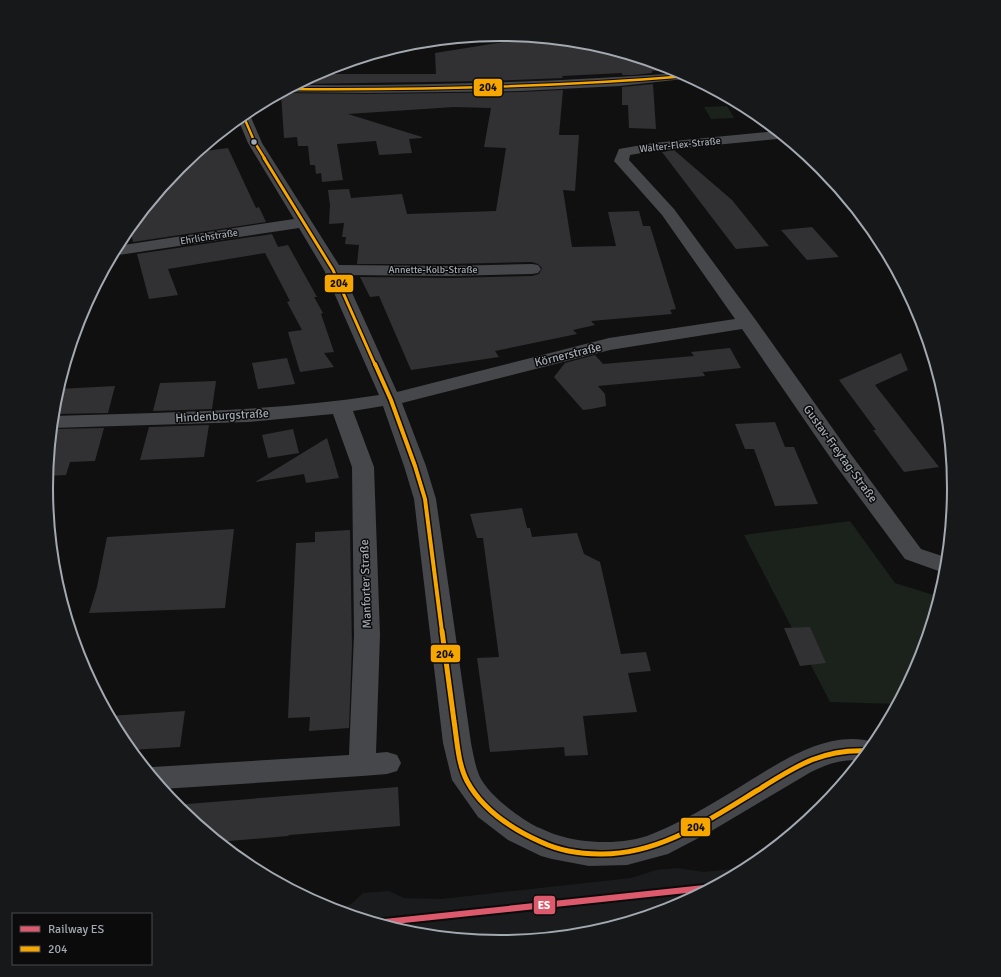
<svg xmlns="http://www.w3.org/2000/svg" width="1001" height="977" font-family="Signika,sans-serif">
	<rect width="100%" height="100%" fill="#101011"/>
	<!-- built -->
	<path fill="#1a1b1c" d="M753,867L674,908L589,934L500,943L412,934L325,908L350,905L363,893L389,891L404,898L441,899L631,878L656,870L678,868L703,872Z"/>
	<!-- green -->
	<path fill="#1b211b" d="M727,106L734,118L711,119L704,107Z
		M850,521L895,583L940,597L920,663L898,704L830,702L744,535Z"/>
	<!-- building -->
	<path fill="#313133" d="M534,37L543,44L554,42L557,44L575,41L589,43L671,67L670,70L652,71V73L634,75H622V73L562,76L563,78L489,81L299,84L316,74H436L435,53Z
		M653,84L656,129L629,128L628,105H622V87Z
		M563,90L559,135H579L575,191L563,190L572,247L616,246L608,212L639,211L643,226H650L676,309L670,310L672,314L591,321L595,325L573,330L577,334L495,351L499,357L411,370L379,296L370,297L360,277L449,278L532,276L539,274L542,268L538,264L532,262L449,264H357L359,245L345,244L346,237H342L344,223L329,224L330,205L328,190L349,189L351,198L402,194L407,214L496,211L506,148L484,147L491,108L454,107L348,114L422,137V138L409,139L412,153L379,155L376,141L337,144L343,180L322,182L321,173L316,174L315,165H310L308,146H298L297,137L284,138L281,93L365,94L520,92Z
		M228,148L256,208L259,207L266,222L133,242L130,228L179,167L197,152Z
		M674,150L732,200L769,246L736,249L662,152Z
		M812,227L839,257L807,260L781,230Z
		M272,234L278,247L288,245L317,297H314L323,313L321,314L334,352L324,353L334,367L300,372L288,332L302,330L287,302L290,301L265,253L168,269L178,295L149,299L137,254Z
		M730,348L741,368L703,372L699,365L705,376L598,386L605,394L606,406L591,409L583,410L554,377L565,363L595,355L603,364L694,356L691,352Z
		M901,353L908,370L875,385L939,467L904,472L873,430H876L839,380Z
		M287,358L295,384L258,389L252,363Z
		M216,381L212,409L153,411L160,383Z
		M115,386L108,413L53,414L55,400L58,389Z
		M775,422L785,447H794L818,504L775,506L754,449H745L735,424Z
		M209,425L204,457L140,460L149,427Z
		M104,428L95,461L70,462L66,475L47,476L52,429Z
		M293,429L299,453L268,458L262,435Z
		M327,438L339,478L306,483L304,474L255,482Z
		M522,508L527,528H530L532,537L577,533L584,554L600,562L621,654L646,652L651,671L628,673L637,712L583,716L588,755L565,756L564,747L490,752L477,658L499,657L483,538H477L470,514Z
		M234,529L225,608L89,613L97,587L107,537Z
		M350,530L352,646L349,728L309,731L310,717L288,718L296,543L315,542V532Z
		M810,627L826,663L800,666L784,628Z
		M185,711L180,747L130,750L122,741L109,716Z
		M398,787L400,826L289,835L288,836L218,842L175,805Z"/>
	<g fill="none" stroke-linecap="round" stroke-linejoin="round">
		<!-- minor -->
		<path fill="#45474a" fill-rule="evenodd" d="M682,73L693,78L620,86L520,91L365,93L283,92L296,85C425,86 553,82 682,73Z
			M247,112L250,115L262,143L339,265L449,266L532,264L538,265L541,269L538,273L532,274L449,276L344,275L397,392L609,338L735,319L662,215L614,161L619,149L653,143L778,131L787,138L653,151L630,155L629,160L674,209L755,319L850,453L921,549L948,558L947,574L905,559L834,463L742,329L610,350L402,403L426,466L436,499L471,743C473,753 475,765 479,775C487,794 519,818 537,827C543,829 550,833 557,835C584,844 626,845 652,834C695,817 735,789 774,766C805,748 841,731 877,743L862,761C844,758 827,764 811,772L708,833L668,854L627,865L589,866L552,859L541,856L508,840L478,817L452,780L443,743L414,499L404,466L383,406L353,411L374,467L380,635L376,753L387,752L397,755L401,763L397,771L387,774L362,776L162,789L146,769L153,767L349,755L354,635L352,467L333,414L248,422L52,428L53,416C162,412 271,412 379,395L324,270L299,228L112,256L117,246L294,219L248,143L238,119Z"/>
		<defs>
			<path id="bus-1-far3" d="M288,89C422,90 555,87 688,76
				M243,115L255,143L265,159"/>
			<path id="bus-1-far2" d="M264,158L333,270L375,365"/>
			<path id="bus-1-far1" d="M375,364L391,400L415,466L425,499L442,632"/>
			<path id="bus-1" d="M442,631C446,661 450,691 454,721C457,740 458,764 467,781C482,809 512,829 541,842C560,851 579,854 600,854C659,855 709,820 758,790C796,766 823,748 870,751"/>
		</defs>
		<!-- bus-1-far3 casing -->
		<use href="#bus-1-far3" stroke="#0b0b0c" stroke-width="4.5"/>
		<!-- bus-1-far2 casing -->
		<use href="#bus-1-far2" stroke="#0b0b0c" stroke-width="5.5"/>
		<!-- bus-1-far1 casing -->
		<use href="#bus-1-far1" stroke="#0b0b0c" stroke-width="7"/>
		<!-- bus-1 casing -->
		<use href="#bus-1" stroke="#0b0b0c" stroke-width="8"/>
		<!-- bus-1-far3 -->
		<use href="#bus-1-far3" stroke="#f7a600" stroke-width="2.5"/>
		<!-- bus-1-far2 -->
		<use href="#bus-1-far2" stroke="#f7a600" stroke-width="3"/>
		<!-- bus-1-far1 -->
		<use href="#bus-1-far1" stroke="#f7a600" stroke-width="4"/>
		<!-- bus-1 -->
		<use href="#bus-1" stroke="#f7a600" stroke-width="5"/>
		<defs>
			<path id="rail-1" d="M375,923L714,887"/>
		</defs>
		<!-- rail-1 casing -->
		<use href="#rail-1" stroke="#0b0b0c" stroke-width="10"/>
		<!-- rail-1 -->
		<use href="#rail-1" stroke="#dd5a6d" stroke-width="6"/>
	</g>
	<!-- markers -->
	<circle fill="#a3a9b1" stroke="#0b0b0c" stroke-width="1.5" cx="254" cy="142" r="3.5"/>
	<g text-anchor="middle" dominant-baseline="central" stroke-width="3" stroke-linejoin="round" paint-order="stroke">
		<!-- far-street labels -->
		<g font-size="10" fill="#a3a9b1" stroke="#0b0b0c">
			<text transform="translate(680 145) rotate(-6)">Walter-Flex-Straße</text>
			<text transform="translate(209 237) rotate(-9)">Ehrlichstraße</text>
			<text x="433" y="270">Annette-Kolb-Straße</text>
		</g>
		<!-- street labels -->
		<g font-size="12" fill="#a3a9b1" stroke="#0b0b0c">
			<text transform="translate(568 355) rotate(-14)">Körnerstraße</text>
			<text transform="translate(222 416) rotate(-3)">Hindenburgstraße</text>
			<text transform="translate(840 454) rotate(54)">Gustav-Freytag-Straße</text>
			<text transform="translate(366 584) rotate(-92)">Manforter Straße</text>
		</g>
	</g>
	<!-- crop -->
	<path d="M0 0H1001V977H0ZM53 488a447 447 0 1 1 894 0a447 447 0 1 1-894 0Z" fill="#171819" fill-rule="evenodd"/>
	<path fill="none" stroke="#a3a9b1" stroke-width="2" d="M53 488a447 447 0 1 1 894 0a447 447 0 1 1-894 0Z"/>
	<g stroke="#0b0b0c" stroke-width="1.5">
		<rect x="473" y="78" width="30" height="19" rx="4" fill="#f7a600"/>
		<rect x="324" y="274" width="30" height="19" rx="4" fill="#f7a600"/>
		<rect x="430" y="644" width="31" height="19" rx="4" fill="#f7a600"/>
		<rect x="680" y="817" width="31" height="20" rx="4" fill="#f7a600"/>
		<rect x="533" y="895" width="23" height="20" rx="4" fill="#dd5a6d"/>
	</g>
	<g font-size="11" text-anchor="middle" font-weight="bold" fill="#fff">
		<text x="544" y="909">ES</text>
	</g>
	<g font-size="11" text-anchor="middle" font-weight="bold" fill="#111">
		<text x="488" y="91">204</text>
		<text x="339" y="287">204</text>
		<text x="445" y="658">204</text>
		<text x="696" y="831">204</text>
	</g>
	<!-- legend -->
	<rect x="12" y="913" width="140" height="52" fill="#0b0b0c" stroke="#484a4e"/>
	<rect x="20" y="926" width="20" height="6" fill="#dd5a6d" stroke="#484a4e"/>
	<text x="48" y="933" font-size="12" fill="#a3a9b1">Railway ES</text>
	<rect x="20" y="946" width="20" height="6" fill="#f7a600" stroke="#484a4e"/>
	<text x="48" y="953" font-size="12" fill="#a3a9b1">204</text>
</svg>
